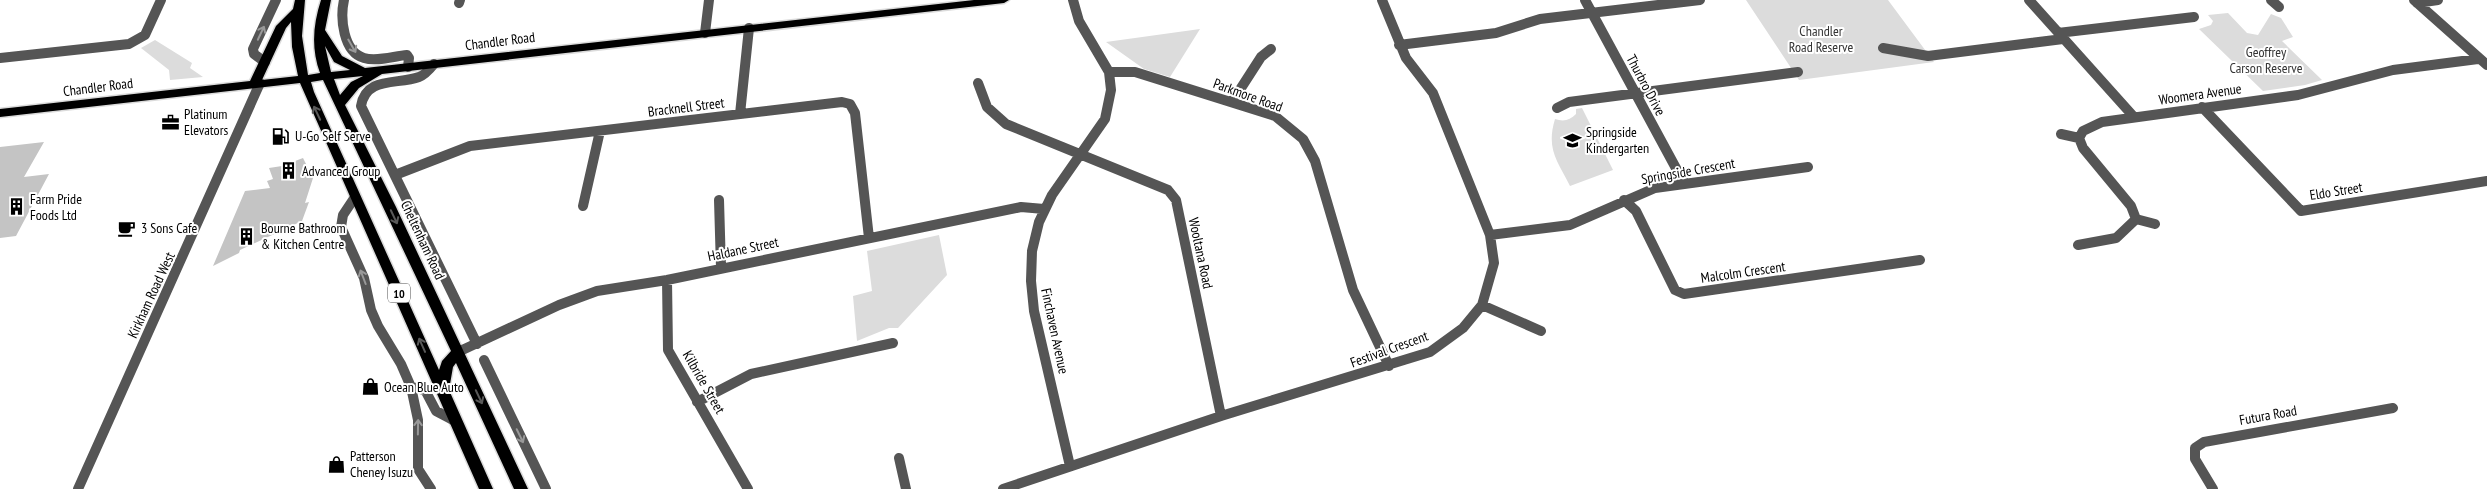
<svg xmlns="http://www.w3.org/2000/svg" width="2487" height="489" font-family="'PT Sans Narrow',sans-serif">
	<rect width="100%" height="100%" fill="#fff"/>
	<!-- green -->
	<path fill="#dcdcdc" d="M1746,0H1888L1934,62L1799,80Z
		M2228,13L2247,33L2258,35L2271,14L2281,18L2293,37L2282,41L2322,80L2305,85L2263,91L2199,29L2211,25L2213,21L2208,15Z
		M1200,29L1170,77L1144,69L1106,42Z
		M155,40L192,63L190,68L203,77L170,80L169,70L141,48Z
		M1582,108L1613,170L1570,186C1557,160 1546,149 1555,119C1564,122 1570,120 1576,114V109Z
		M939,235L947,275L898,328H889L857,341L853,296L872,291L867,251Z"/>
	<!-- building -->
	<path fill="#c4c4c4" d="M44,142L24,177L49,174L16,236L0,238V147Z
		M303,158L313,178L305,203L309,202L302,221L240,250L239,253L213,266L245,191L270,188L267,181L273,179L269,168L282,166Z"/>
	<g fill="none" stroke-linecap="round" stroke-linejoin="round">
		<defs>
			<path id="primary" d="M295,0H305L302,36L308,75L320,73C311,48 313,25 321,0H331L325,30L342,56L365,68L974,0H1009L1004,3L382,74L359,88L345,105L396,207L528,489H514L456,363L453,367L449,390L493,489H479L300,83L0,117V109L250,81L276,26L293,9ZM291,22L292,47L298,76L262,80L286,28ZM325,46L334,62L350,70L331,72ZM363,76L351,82L340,95L334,79ZM323,80L451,351L442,361L439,370L314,92L311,82Z"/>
		</defs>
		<!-- primary casing -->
		<use href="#primary" stroke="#dbdbdb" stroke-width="3"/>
		<!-- street -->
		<path stroke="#555" stroke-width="10" d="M344,0C340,18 343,52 364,58C377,62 394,56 407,55L409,58L408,67
			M1073,0L1079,21L1109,72H1135L1275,116L1303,139L1315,161L1353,290L1389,366
			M1585,0L1684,183
			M2029,0L2134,117
			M2271,0L2279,7
			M2414,0L2487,65
			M459,3L460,0
			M2417,3L2438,0
			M705,33L709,0
			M2058,33L2194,17
			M1399,45L1496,33L1540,19L1700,0
			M1883,48L1928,56L2063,39
			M0,58L129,44L145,35L161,0
			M265,62L254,54L253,49L276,0
			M434,64C430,69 425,75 419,77C397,85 366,76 361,106L477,344
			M978,83L987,107L1006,124L1168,190L1176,200L1221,416
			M1232,102L1261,57L1271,49
			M2202,107L2301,211L2487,181
			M1557,108L1569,102L1798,72
			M740,114L749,28
			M2061,134L2079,138
			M395,175L470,146L842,102L850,104L855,113L869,238
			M355,197L343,215L341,227L364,278L371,310L378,326L401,364L411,387L418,420V469L431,489
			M719,200L721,268
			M1624,200L1636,211L1675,290L1684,294L1920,260
			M583,206L600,131
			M2136,219L2155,224
			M1490,235L1570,225L1655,188L1808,167
			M2078,245L2116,238L2136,219L2131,206L2083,148L2079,138L2083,131L2102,122L2298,95L2393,70L2478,59
			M667,280L668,350L748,489
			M1482,305L1541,331
			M458,352L559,305L597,291L667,280L1021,207L1044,209
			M484,360L546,489
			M411,387L425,390L436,411L455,421
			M697,402L751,374L893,343
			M899,458L906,489
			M1070,466L1034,311L1031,281L1032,251L1039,222L1052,195L1105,119L1111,90L1109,72
			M78,489L260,83
			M1003,489L1221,416L1430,352L1463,328L1482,305L1494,263L1490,235L1433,93L1406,58L1382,0
			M2213,489L2195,459V448L2204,442L2393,408"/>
		<!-- primary -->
		<use href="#primary" fill="#000" fill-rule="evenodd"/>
	</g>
	<!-- one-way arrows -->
	<defs><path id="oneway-shaft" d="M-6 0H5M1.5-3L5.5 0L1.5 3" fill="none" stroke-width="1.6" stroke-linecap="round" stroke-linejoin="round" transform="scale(1.25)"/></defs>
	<g stroke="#999">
		<use href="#oneway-shaft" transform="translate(261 33) rotate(-65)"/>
		<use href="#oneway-shaft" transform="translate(352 46) rotate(60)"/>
		<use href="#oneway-shaft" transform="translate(363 277) rotate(-111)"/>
		<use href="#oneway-shaft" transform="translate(418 427) rotate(-89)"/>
		<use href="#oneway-shaft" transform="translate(520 436) rotate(64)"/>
	</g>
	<g stroke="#595959">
		<use href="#oneway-shaft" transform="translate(317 113) rotate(-115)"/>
		<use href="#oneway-shaft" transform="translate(394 217) rotate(65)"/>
		<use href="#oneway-shaft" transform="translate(422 345) rotate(-114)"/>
		<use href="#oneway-shaft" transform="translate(479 397) rotate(65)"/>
	</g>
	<!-- icons -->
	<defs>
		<symbol id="office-bare" viewBox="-9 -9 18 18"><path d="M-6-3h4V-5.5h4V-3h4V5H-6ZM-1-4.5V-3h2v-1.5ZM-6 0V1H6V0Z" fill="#000" stroke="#fff" stroke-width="2.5" paint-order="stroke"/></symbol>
		<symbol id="fuel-bare" viewBox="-9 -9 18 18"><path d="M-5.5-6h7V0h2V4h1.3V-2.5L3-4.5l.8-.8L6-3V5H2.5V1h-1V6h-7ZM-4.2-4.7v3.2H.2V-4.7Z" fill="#000" stroke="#fff" stroke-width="2.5" paint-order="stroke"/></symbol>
		<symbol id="school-bare" viewBox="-9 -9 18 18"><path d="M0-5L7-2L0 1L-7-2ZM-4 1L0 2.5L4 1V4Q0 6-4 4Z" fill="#000" stroke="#fff" stroke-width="2.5" paint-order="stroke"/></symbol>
		<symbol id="building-bare" viewBox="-9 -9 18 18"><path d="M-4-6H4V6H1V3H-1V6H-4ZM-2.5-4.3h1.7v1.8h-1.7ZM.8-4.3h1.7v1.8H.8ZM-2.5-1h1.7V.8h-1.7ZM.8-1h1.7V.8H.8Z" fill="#000" stroke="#fff" stroke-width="2.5" paint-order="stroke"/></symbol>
		<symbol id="cafe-bare" viewBox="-9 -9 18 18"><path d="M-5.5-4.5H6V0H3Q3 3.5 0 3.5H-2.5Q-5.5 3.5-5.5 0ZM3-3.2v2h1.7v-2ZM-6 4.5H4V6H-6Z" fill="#000" stroke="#fff" stroke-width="2.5" paint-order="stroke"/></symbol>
		<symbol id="shop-bare" viewBox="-9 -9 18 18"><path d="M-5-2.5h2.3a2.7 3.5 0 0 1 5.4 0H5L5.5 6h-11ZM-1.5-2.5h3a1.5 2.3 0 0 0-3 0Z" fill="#000" stroke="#fff" stroke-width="2.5" paint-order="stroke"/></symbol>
	</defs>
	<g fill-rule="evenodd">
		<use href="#office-bare" x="158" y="110" width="25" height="25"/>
		<use href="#fuel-bare" x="268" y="124" width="25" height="25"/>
		<use href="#school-bare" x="1560" y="128" width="25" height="25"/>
		<use href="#building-bare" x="276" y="158" width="25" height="25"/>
		<use href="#building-bare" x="4" y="194" width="25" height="25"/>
		<use href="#cafe-bare" x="114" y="216" width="25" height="25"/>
		<use href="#building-bare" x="234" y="224" width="25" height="25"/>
		<use href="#shop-bare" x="358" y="374" width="25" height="25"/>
		<use href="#shop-bare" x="324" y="452" width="25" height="25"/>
	</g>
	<g text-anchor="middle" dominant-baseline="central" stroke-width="4" stroke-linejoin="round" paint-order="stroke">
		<!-- shield labels -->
		<rect fill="#fff" stroke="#4c4c4c" stroke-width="1" x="388" y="283.5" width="22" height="19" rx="4"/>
		<g font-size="12" font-weight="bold" fill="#000">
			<text x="399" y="293">10</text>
		</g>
		<!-- park labels -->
		<g font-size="14" fill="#333" stroke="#fff">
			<text x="1821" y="31">Chandler<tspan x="1821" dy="16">Road Reserve</tspan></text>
			<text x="2266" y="52">Geoffrey<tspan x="2266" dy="16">Carson Reserve</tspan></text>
		</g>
		<!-- street labels -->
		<g font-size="14" fill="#000" stroke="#fff">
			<text transform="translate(500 41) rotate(-7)">Chandler Road</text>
			<text transform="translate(1646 85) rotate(62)">Thurbro Drive</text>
			<text transform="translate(98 87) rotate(-7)">Chandler Road</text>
			<text transform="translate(2200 94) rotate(-8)">Woomera Avenue</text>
			<text transform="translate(1248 95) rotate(20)">Parkmore Road</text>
			<text transform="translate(686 107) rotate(-7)">Bracknell Street</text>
			<text transform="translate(1688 171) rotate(-10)">Springside Crescent</text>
			<text transform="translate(2336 191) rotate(-9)">Eldo Street</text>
			<text transform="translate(423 240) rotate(65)">Cheltenham Road</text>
			<text transform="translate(743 249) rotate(-12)">Haldane Street</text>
			<text transform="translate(1201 253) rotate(78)">Wooltana Road</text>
			<text transform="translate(1743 272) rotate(-8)">Malcolm Crescent</text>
			<text transform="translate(151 295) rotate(-65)">Kirkham Road West</text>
			<text transform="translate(1055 331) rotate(78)">Finchaven Avenue</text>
			<text transform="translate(1389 349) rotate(-20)">Festival Crescent</text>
			<text transform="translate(704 382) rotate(60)">Kilbride Street</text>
			<text transform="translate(2268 415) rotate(-10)">Futura Road</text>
		</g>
		<!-- poi labels -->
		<g font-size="14" fill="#000" stroke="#fff" text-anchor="start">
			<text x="184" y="114">Platinum<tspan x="184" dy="16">Elevators</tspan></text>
			<text x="1586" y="132">Springside<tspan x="1586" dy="16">Kindergarten</tspan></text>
			<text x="295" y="136">U-Go Self Serve</text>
			<text x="302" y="171">Advanced Group</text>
			<text x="30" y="199">Farm Pride<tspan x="30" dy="16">Foods Ltd</tspan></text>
			<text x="141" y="228">3 Sons Cafe</text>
			<text x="261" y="228">Bourne Bathroom<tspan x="261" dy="16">&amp; Kitchen Centre</tspan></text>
			<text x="384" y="387">Ocean Blue Auto</text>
			<text x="350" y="456">Patterson<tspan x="350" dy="16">Cheney Isuzu</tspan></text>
		</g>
	</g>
</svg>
